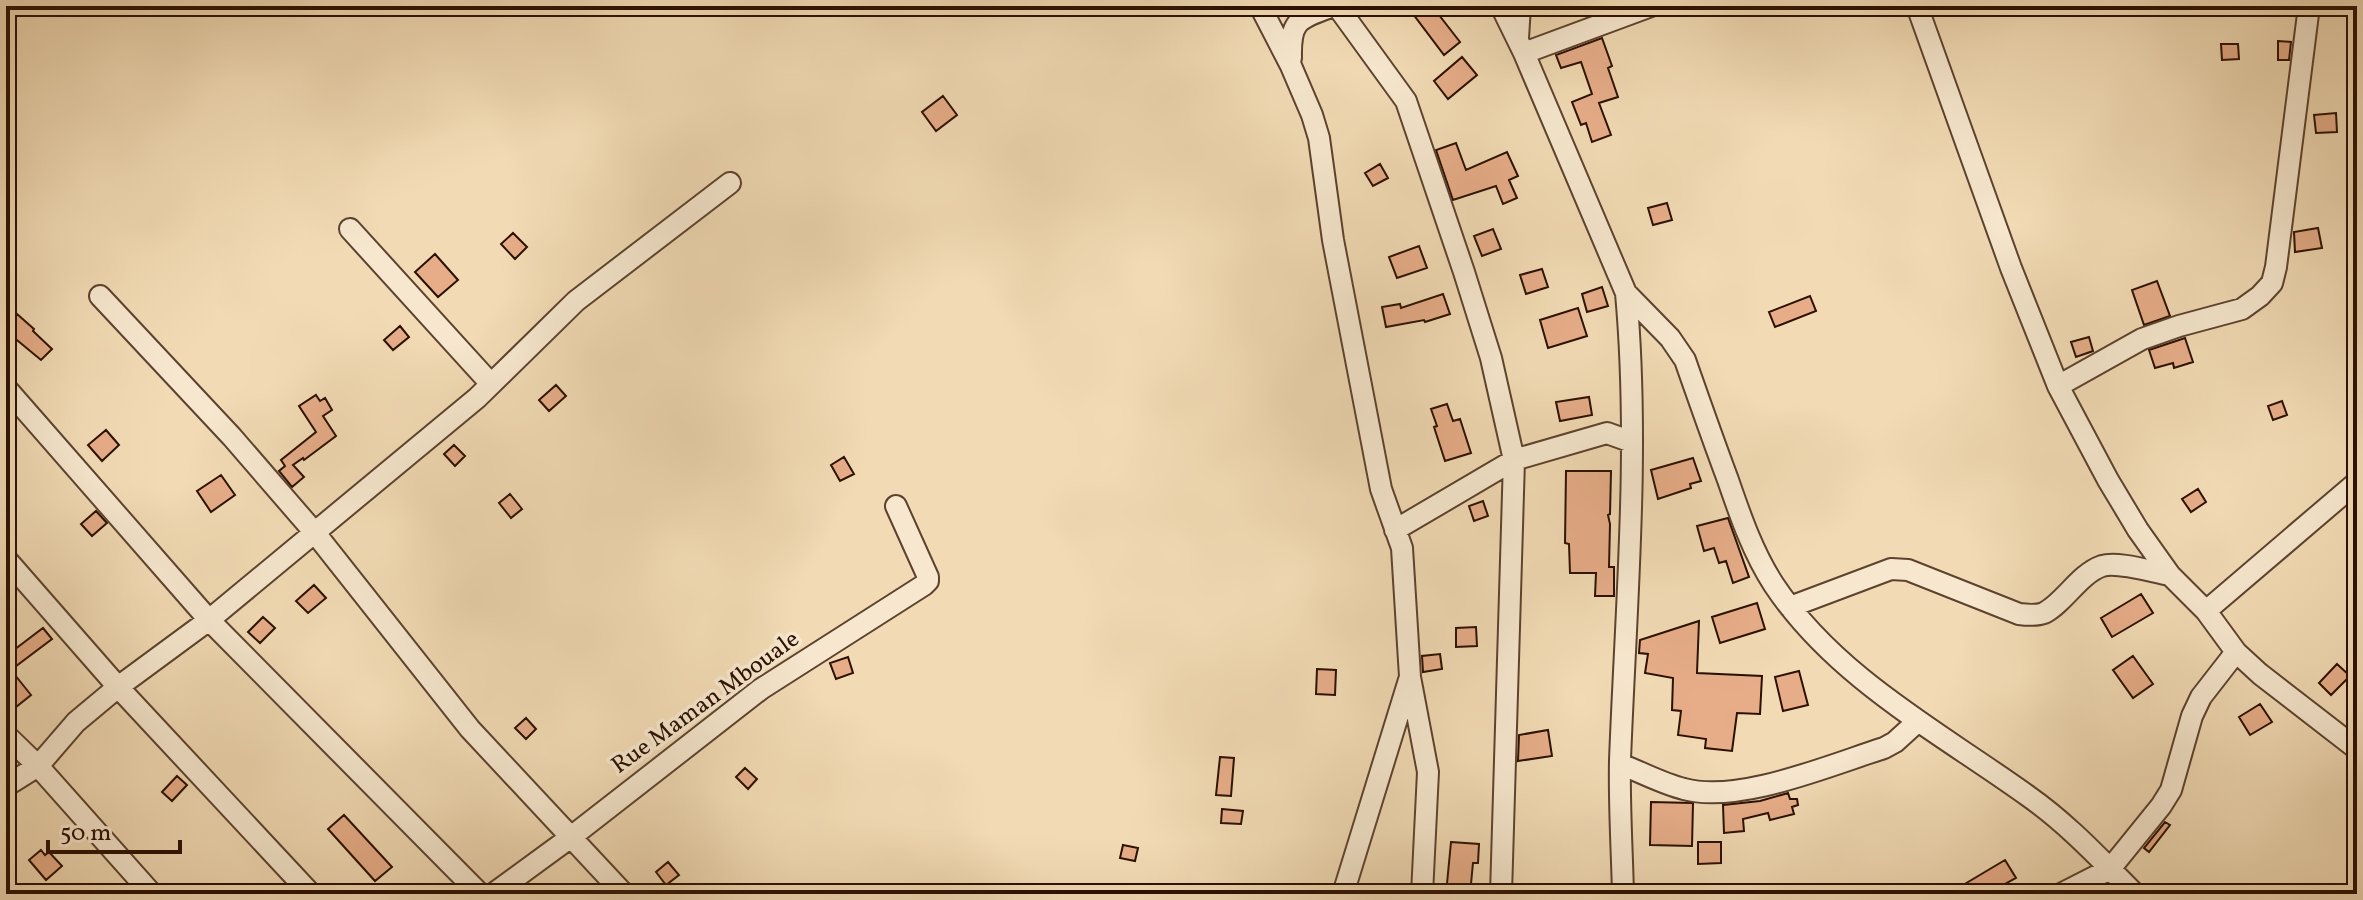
<svg xmlns="http://www.w3.org/2000/svg" width="2363" height="900" font-family="Vollkorn,serif">
	<rect width="100%" height="100%" fill="#f1dab4"/>
	<filter id="stains"><feTurbulence type="fractalNoise" baseFrequency=".0025" numOctaves="4"/><feColorMatrix values="0 0 0 0 .2 0 0 0 0 .09 0 0 0 0 .02 0 0 0 .5 -.17"/></filter>
	<radialGradient id="worn" r=".72"><stop offset=".6" stop-color="#630" stop-opacity="0"/><stop offset="1" stop-color="#630" stop-opacity=".3"/></radialGradient>
	<!-- building -->
	<path fill="#e6ad88" stroke="#2b1001" stroke-width="2" d="M1407,6H1432L1460,42L1444,55Z
		M1602,38L1612,66L1608,68L1618,97L1599,103L1611,135L1592,142L1586,123L1581,125L1572,102L1592,94L1581,62L1561,68L1556,55Z
		M2278,41L2291,42L2289,60H2278Z
		M2221,44H2238L2239,59L2222,60Z
		M1462,57L1477,75L1448,99L1434,81Z
		M943,96L957,115L936,131L922,112Z
		M2336,113L2337,132L2316,133L2314,115Z
		M1456,143L1466,170L1507,152L1518,176L1509,180L1517,198L1503,204L1496,186L1453,200L1436,150Z
		M1380,164L1388,178L1373,186L1365,173Z
		M1667,203L1672,220L1653,225L1648,208Z
		M2318,228L2322,248L2295,252L2294,232Z
		M1493,229L1501,249L1482,256L1474,236Z
		M513,233L527,247L515,259L501,244Z
		M1419,246L1427,268L1397,278L1389,257Z
		M435,254L458,280L438,297L415,272Z
		M1542,269L1548,287L1526,294L1520,275Z
		M2157,281L2170,316L2144,325L2132,290Z
		M1602,287L1608,306L1587,312L1582,294Z
		M1443,294L1450,314L1425,322L1424,320L1386,327L1382,307L1400,304L1401,308Z
		M1810,296L1816,311L1775,327L1769,312Z
		M1578,308L1587,336L1548,348L1540,320Z
		M17,314L34,329L33,331L52,349L41,360L6,331V327Z
		M400,326L409,337L393,350L384,340Z
		M2089,337L2093,351L2076,357L2071,342Z
		M2185,338L2193,362L2174,368L2173,363L2155,368L2149,350Z
		M556,385L566,396L549,411L539,400Z
		M316,395L320,401L325,398L332,410L323,416L336,436L304,460L303,458L293,465L304,477L292,487L279,471L285,466L281,460L316,432L299,406Z
		M1589,397L1592,415L1560,421L1556,402Z
		M2282,401L2287,415L2273,420L2268,406Z
		M1447,404L1453,421L1460,419L1471,453L1445,461L1434,427L1437,426L1431,409Z
		M106,430L119,445L102,461L88,445Z
		M454,445L465,456L455,466L444,454Z
		M844,457L854,474L840,481L831,465Z
		M1693,458L1701,481L1690,484L1691,488L1658,499L1651,470Z
		M1566,471H1611L1610,514L1608,515L1610,524L1609,567H1614V596H1595L1596,573H1570L1569,544L1565,543Z
		M221,475L235,495L211,512L197,491Z
		M2198,489L2206,502L2191,512L2182,499Z
		M510,494L522,509L511,518L499,503Z
		M1483,501L1488,516L1474,521L1469,506Z
		M96,511L107,523L92,536L81,524Z
		M1728,518L1749,577L1733,583L1726,561L1719,563L1714,548L1704,551L1697,526Z
		M314,585L326,598L308,613L296,601Z
		M2141,594L2153,613L2112,637L2101,618Z
		M1757,603L1765,629L1720,643L1712,617Z
		M263,617L275,628L260,643L248,632Z
		M1699,621L1697,673L1762,676L1760,714L1737,713L1732,751L1705,748L1706,739L1678,735L1681,711L1672,710L1673,678L1645,673L1648,654L1639,653L1640,640Z
		M1476,627L1477,646L1456,647V628Z
		M43,628L52,639L11,670L31,695L16,707L6,694V656Z
		M1440,654L1442,669L1423,672L1422,656Z
		M2133,656L2153,684L2133,698L2113,670Z
		M848,657L853,673L836,679L830,663Z
		M2337,664L2350,676L2331,695L2319,683Z
		M1317,669L1336,670L1335,695L1316,694Z
		M1799,671L1808,705L1783,711L1775,677Z
		M2260,704L2272,722L2250,735L2239,717Z
		M526,718L536,729L526,739L515,728Z
		M1548,730L1552,756L1518,761L1519,735Z
		M1220,757L1234,758L1231,796L1216,795Z
		M745,768L757,779L748,789L736,777Z
		M177,776L187,785L172,801L162,792Z
		M1788,793L1790,799H1797L1798,805L1792,807L1794,814L1770,820L1768,813L1743,819L1744,831L1724,833L1723,805L1760,801Z
		M1651,802L1693,803L1692,846L1650,845Z
		M1222,809L1243,811L1241,824L1221,823Z
		M344,815L392,867L375,881L328,829Z
		M2165,822L2170,825L2149,852L2144,848Z
		M1451,842L1479,844L1478,863H1473L1470,894H1446Z
		M1698,842H1721V863L1698,864Z
		M1123,845L1138,848L1135,861L1120,858Z
		M41,850L45,855L49,852L62,866L46,880L29,860Z
		M2005,860L2016,878L1987,894H1948Z
		M668,862L679,875L666,885L656,872Z"/>
	<g fill="none" stroke-linecap="round" stroke-linejoin="round">
		<defs>
			<path id="minor" d="M1260,6L1291,66L1312,115L1319,138L1333,240L1381,489L1402,548L1410,677L1428,772L1422,894
				M1337,6L1406,101L1464,272L1491,358L1514,460L1501,894
				M1501,6L1524,53L1626,293L1670,338L1685,360C1699,400 1713,440 1728,480C1740,515 1753,553 1774,585C1836,678 1939,732 2028,796C2068,824 2101,860 2135,894
				M1917,6L2011,268L2058,386L2108,480L2138,530L2170,575L2206,611L2236,652L2260,674L2357,749
				M1518,38L1520,6
				M1524,53L1651,6
				M1291,58C1290,18 1300,19 1333,6
				M350,229L491,384
				M100,296L232,437L315,533L470,729L624,894
				M2058,386L2142,339L2179,326L2242,309L2260,296L2272,283L2276,267L2309,6
				M6,388L209,620L480,894
				M1395,530L1514,460L1607,433L1632,442
				M6,559L118,687L311,894
				M1790,607L1891,569L1908,570L2019,614C2027,615 2036,616 2044,613C2064,603 2079,574 2102,566C2118,561 2152,572 2170,575
				M2206,611L2357,482
				M6,735L38,766L152,894
				M1620,764C1641,772 1663,784 1684,789C1739,804 1830,765 1884,748L1895,742L1917,722
				M6,786L38,766L76,722L118,687L209,620L477,398L576,301L730,183
				M493,894L571,837L761,689L924,585L928,581V577L896,506
				M1343,894L1409,680
				M1623,894C1622,850 1619,805 1620,760C1626,604 1640,449 1626,293
				M2061,894L2110,869L2161,806L2171,790L2192,716L2201,697L2236,652"/>
		</defs>
		<!-- minor casing -->
		<use href="#minor" stroke="#5c422e" stroke-width="24"/>
		<!-- minor -->
		<use href="#minor" stroke="#f6e7ce" stroke-width="20"/>
	</g>
	<g text-anchor="middle" dominant-baseline="central" stroke-width="7" stroke-linejoin="round" paint-order="stroke">
		<!-- street labels -->
		<g font-size="24" fill="#2b1001" stroke="#f6e7ce">
			<text transform="translate(706 703) rotate(-36)">Rue Maman Mbouale</text>
		</g>
	</g>
	<!-- margin -->
	<rect width="2363" height="900" fill="none" stroke="#f1dab4" stroke-width="32"/>
	<rect x="8" y="8" width="2347" height="884" fill="none" stroke="#2b1001" stroke-width="4"/>
	<rect x="16" y="16" width="2331" height="868" fill="none" stroke="#2b1001" stroke-width="2"/>
	<!-- scale -->
	<path d="M48 840v12h132v-12" fill="none" stroke="#2b1001" stroke-width="4"/>
	<text x="60" y="840" font-size="24" fill="#2b1001" stroke="#f6e7ce" stroke-width="6" paint-order="stroke">50 m</text>
	<rect width="100%" height="100%" filter="url(#stains)"/>
	<rect width="100%" height="100%" fill="url(#worn)"/>
</svg>
